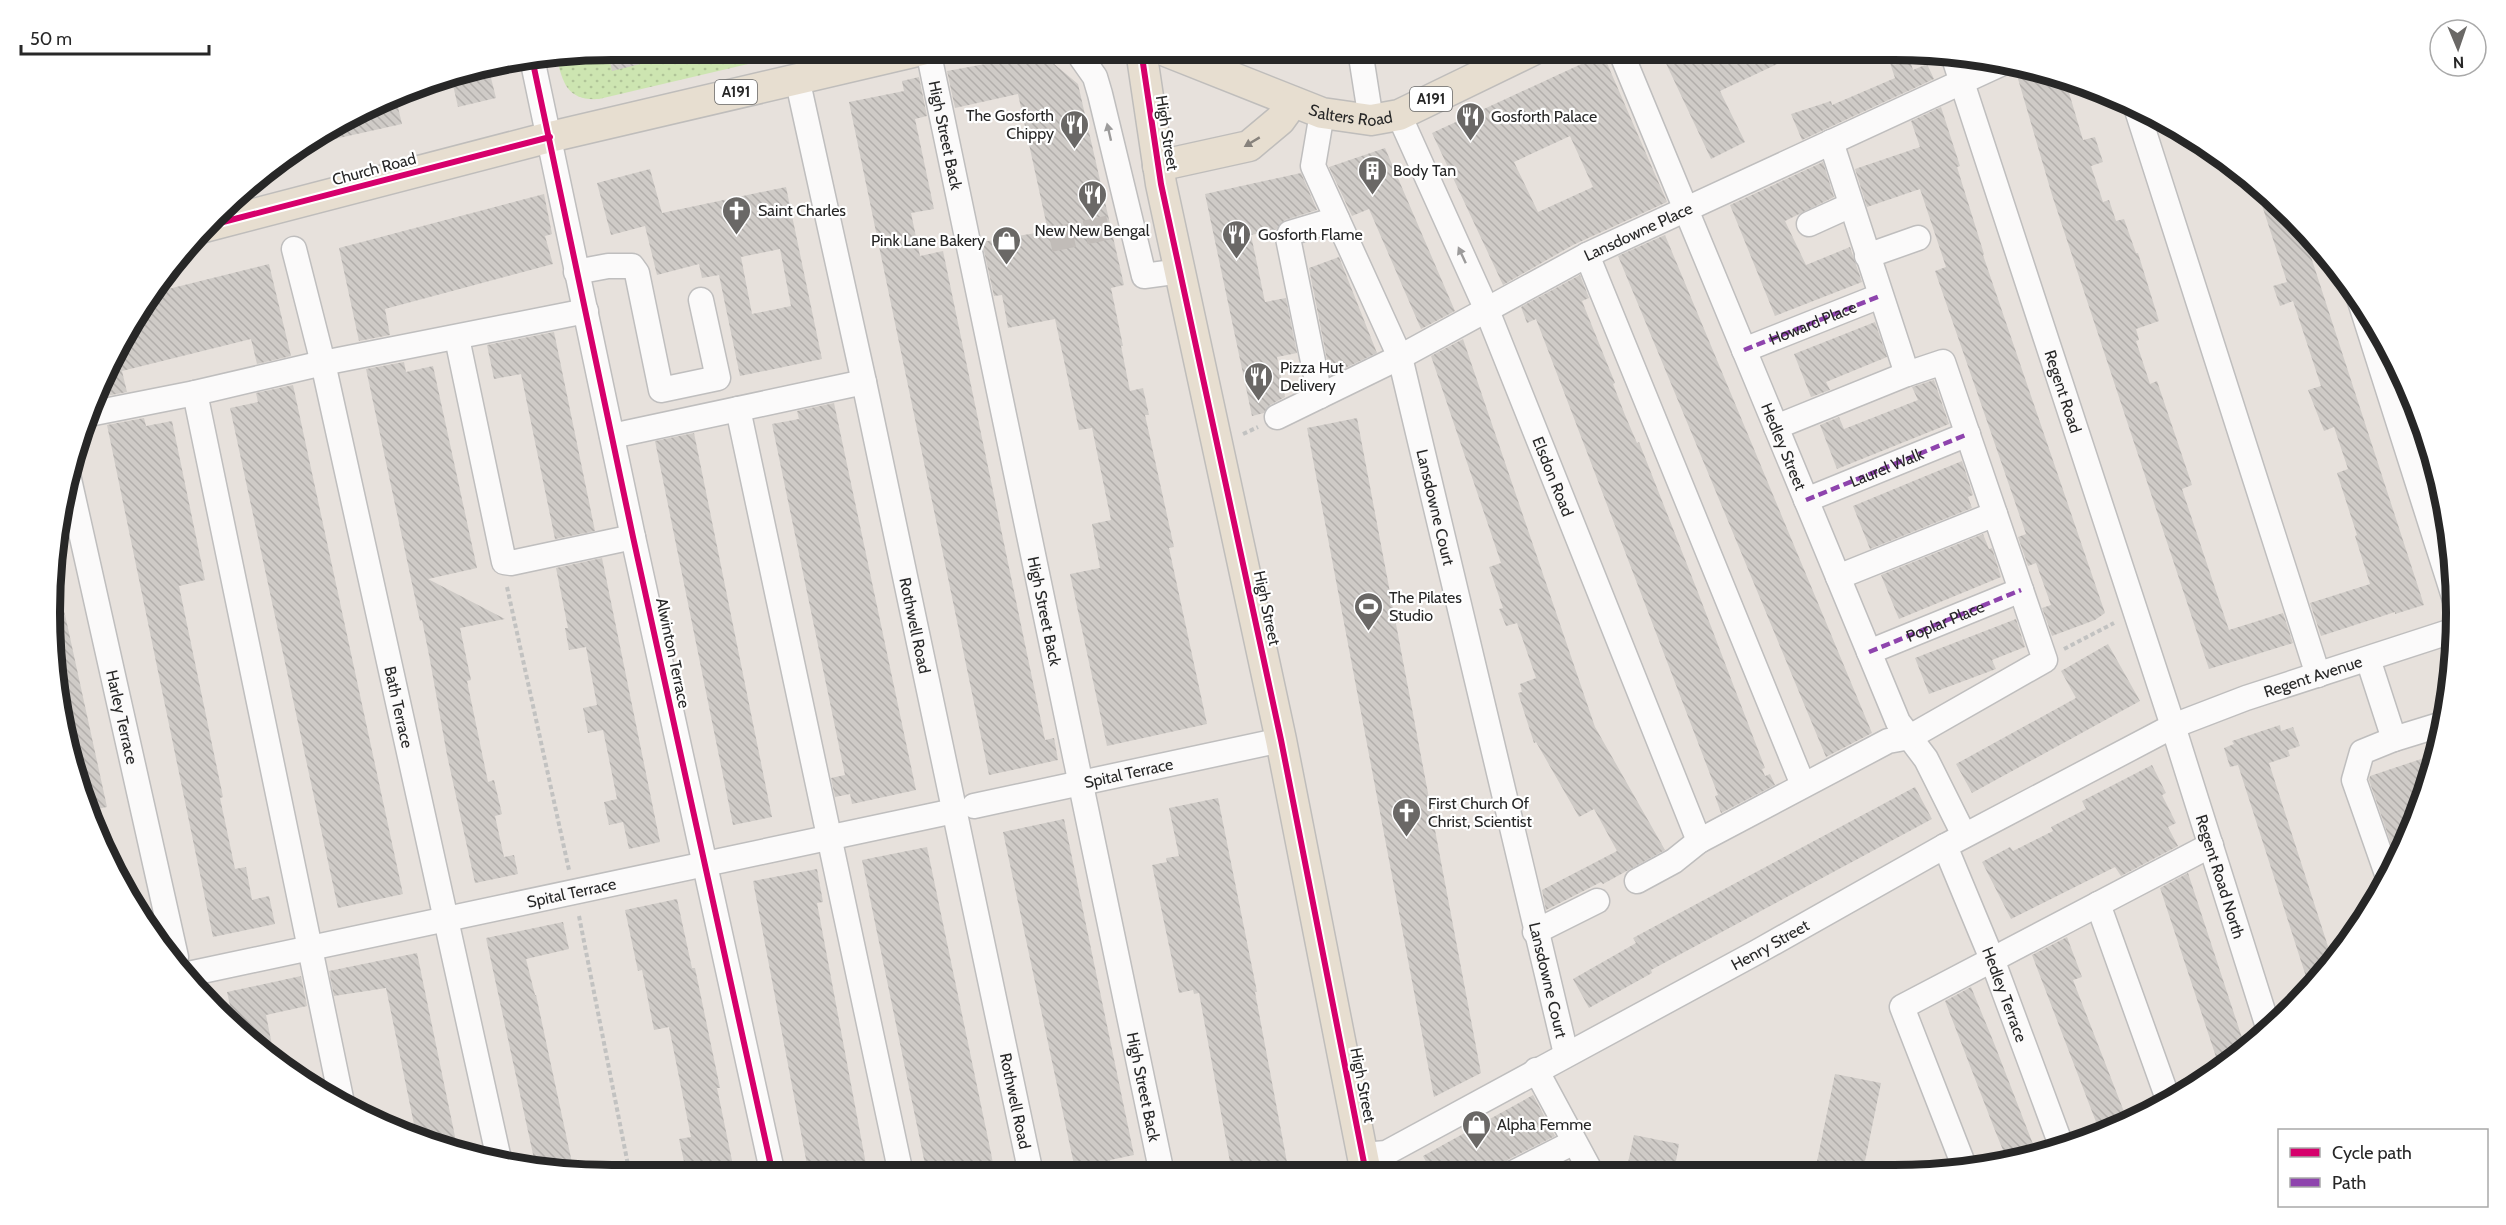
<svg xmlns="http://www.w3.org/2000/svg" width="2506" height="1225" font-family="Cabin,sans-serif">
	<defs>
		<pattern id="park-dots" width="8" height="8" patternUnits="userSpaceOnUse" patternTransform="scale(1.5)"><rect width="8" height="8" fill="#cde5b1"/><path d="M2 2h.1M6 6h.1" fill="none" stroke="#b0c498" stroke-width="1.8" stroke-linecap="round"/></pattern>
		<pattern id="building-back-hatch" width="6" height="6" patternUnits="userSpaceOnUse" patternTransform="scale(1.5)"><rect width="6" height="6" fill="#cfcbc7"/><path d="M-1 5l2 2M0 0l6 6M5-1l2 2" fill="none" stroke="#b2aeab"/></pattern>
	</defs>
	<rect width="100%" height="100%" fill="#e7e1dc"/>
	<!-- park -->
	<path fill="url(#park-dots)" d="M613,50H807L599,99C568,101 563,84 557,59Z"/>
	<!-- building -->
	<path fill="url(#building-back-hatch)" fill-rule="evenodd" d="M607,50H669V57L612,71Z
		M1677,50H1807L1720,91L1745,142L1711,159L1663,57Z
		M1907,51L1913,70L1927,64L1934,79L1802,140L1791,114L1831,101L1832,105L1895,78L1889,60Z
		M1603,54L1667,202L1573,245L1503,285L1432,133ZM1570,136L1593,187L1538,212L1514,162Z
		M1024,57L1053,63L1078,84L1124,285L1111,288L1123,346H1121L1130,391L1143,388L1149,415H1145L1174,547L1169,548L1207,724L1107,746L1070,574L1100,568L1092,524L1111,520L1092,428L1079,430L1055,319L1008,328L1002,295L994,296L982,242L1048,231L1018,94L955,108L947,71Z
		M2020,65L2065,79L2083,140L2095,137L2103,162L2091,166L2103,202L2109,200L2116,221L2124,219L2136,253H2138L2159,321L2136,329L2139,340L2136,341L2150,384L2157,381L2192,485L2182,489L2229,630L2283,613L2293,643L2209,669L2052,195L2016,72Z
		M489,70L496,98L458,107L451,76Z
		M919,77L927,116L915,119L934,209L911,213L920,256L943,251L1045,740L1054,738L1058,760L989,775L849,102L904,91L902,81Z
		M396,99L402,124L330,140L328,135Z
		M1941,107L1960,166L1957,167L1984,254L1983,255L2105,613L2095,620L2052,636L2042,608L2051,605L2036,563L2028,566L2018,537L2026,534L1935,271L1946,267L1920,189L1867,207L1855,169L1920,147L1911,121Z
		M1385,148L1455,311L1421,329L1369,209L1352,216L1329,167Z
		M1823,162L1834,197L1785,221L1806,265L1850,247L1862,282L1775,316L1730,205Z
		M650,169L662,213L786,187L822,359L740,376L719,275L702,278L699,264L657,275L645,226L611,235L597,183ZM780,249L791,306L752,314L741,257Z
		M1301,173L1317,210L1285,220L1276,230L1251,235L1265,302L1286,298L1297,353L1277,357L1285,397L1270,405L1264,413L1252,416L1205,194Z
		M2255,184L2292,215L2301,226L2424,605L2395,614V612L2321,636L2310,603L2370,584L2355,536L2357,535L2337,473L2348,469L2334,427L2324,431L2308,390L2321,386L2293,301L2280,306L2273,286L2287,282Z
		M544,194L552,234L545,236L553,264L385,309L390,335L359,341L339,248Z
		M1665,235L1872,733L1826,757L1618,256Z
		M1339,257L1377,353L1330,375L1309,268Z
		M269,264L291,356L257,364L251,339L122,371L127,392L101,397L125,331L152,293Z
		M1580,275L1589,298L1582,301L1615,383L1613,384L1625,415L1637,443L1639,442L1699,595L1765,768L1762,769L1765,776L1770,774L1775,785L1721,813L1715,796L1718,795L1536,319L1527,323L1521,307Z
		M1875,322L1887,357L1826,382L1830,390L1811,397L1794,354Z
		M554,332L595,531L555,539L521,374L494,379L487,345Z
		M1463,339L1595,727L1665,850L1603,884L1601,882L1546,910L1542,890L1617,851L1594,809L1579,817L1536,742L1534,743L1518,693L1522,692L1520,684L1536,678L1517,623L1506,626L1499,609L1503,608L1489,567L1501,563L1431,356Z
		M404,362L406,372L433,366L477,568L428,579L505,619L460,628L471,680L467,681L488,782L494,780L502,814L495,816L504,857L514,855L518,874L475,883L447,755L429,655L422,620L420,621L366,369Z
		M1934,380L1949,424L1837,469L1820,425L1839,417L1844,429L1918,400L1912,387Z
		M293,385L403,894L338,908L230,408L258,402L256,393Z
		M834,403L916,790L852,804L850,794L835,797L831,778L845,775L772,424L799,419L797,411Z
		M144,418L146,426L172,421L205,580L179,586L223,797L220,798L230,845L235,869L246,867L252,900L269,896L275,924L213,937L107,425Z
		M1357,418L1481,1073L1434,1097L1307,428Z
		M694,433L772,817L733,825L655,441Z
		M1962,461L1973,495L1968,497L1972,508L1870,549L1853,506Z
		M1983,534L1989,549L1992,548L2001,577L1899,619L1881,575Z
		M602,558L660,842L629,849L623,822L609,825L604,802L617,799L610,764L603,730L588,733L583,708L597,705L586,647L569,650L565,628H568L556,568Z
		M64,610L107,807L92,810L54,686L57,611Z
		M2016,619L2025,647L1992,660L1996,669L1929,694L1915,658Z
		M2108,644L2140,701L1972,793L1956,764L2076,698L2061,671Z
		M2280,725L2281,731L2293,727L2300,746L2288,750L2290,756L2269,763L2333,962L2309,986L2238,765L2230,767L2224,748L2234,744L2232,741Z
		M2436,754L2414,828L2396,858L2369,780L2370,776Z
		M2152,765L2166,793L2162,795L2176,823L2168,827L2178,846L2121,876L2115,867L2011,919L1982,862L2010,847L2013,851L2053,831L2051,827L2086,809L2082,801Z
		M1915,787L1932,819L1651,970L1652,973L1589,1008L1573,979L1636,943L1633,938Z
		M1218,798L1257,992H1255L1289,1173H1232L1199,993L1194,994L1193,990L1179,993L1152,865L1167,862L1166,858L1179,856L1169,808Z
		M1064,819L1134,1155L1110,1160L1113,1174H1076L1003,832Z
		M927,847L991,1153L995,1174H927L862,860Z
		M817,869L823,902L817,903L868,1175H809L753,881Z
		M2188,873L2246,1050L2236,1059L2220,1069L2160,888Z
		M677,899L692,968H695L720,1088H717L735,1175H687L679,1139L691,1137L669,1027L654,1030L642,970L638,971L625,910Z
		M563,922L569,949L526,959L535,995H536L574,1172L536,1168L486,938Z
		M2067,937L2082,977L2073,980L2128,1122L2101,1135L2032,955Z
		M417,953L447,1098L458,1151L417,1139L386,988L334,996L329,971Z
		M301,976L307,1006L266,1015L275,1060L235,1028L227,992Z
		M1971,987L1994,1043L2036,1152L2007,1160L1994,1128L1945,1001Z
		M1835,1074L1881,1083L1863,1171H1815Z
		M1533,1095L1555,1136L1509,1159L1503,1165L1501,1172L1432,1173L1423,1156Z
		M1634,1135L1679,1144L1674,1172H1626Z
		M1569,1161L1575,1172H1546Z"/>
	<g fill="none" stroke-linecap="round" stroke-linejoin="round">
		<!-- minor-tunnel -->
		<path stroke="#c1bcb8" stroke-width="24" stroke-dasharray="24 12" stroke-linecap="butt" d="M1050,240L1111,227"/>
		<defs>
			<g id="minor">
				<path id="s1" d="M928,50L1162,1174"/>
				<path d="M1076,50L1095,77L1100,94L1144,276L1181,271"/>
				<path d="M1360,50L1371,120"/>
				<path id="s2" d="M1620,50L1898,722L1926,759L1964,835"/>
				<path id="s3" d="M1953,55L2173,726L2268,1027"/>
				<path d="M533,63L633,537L773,1175"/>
				<path id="s4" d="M797,78L864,382L1031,1174"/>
				<path d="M2136,107L2318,675"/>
				<path id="s5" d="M1322,113L1313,166L1400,357L1566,1054"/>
				<path id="s6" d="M1399,115L1486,308L1699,841"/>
				<path d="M1809,224L1851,205"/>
				<path id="s7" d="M294,249L323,363L500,1164"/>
				<path d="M1587,255L1803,785"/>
				<path d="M1867,256L1918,238"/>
				<path d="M576,272L608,266H632L637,273L661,390L718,378L701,300"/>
				<path d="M2358,295L2455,600"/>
				<path d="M457,338L504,562L511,563L633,537"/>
				<path d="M1744,350L1880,296"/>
				<path d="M195,393L342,1103"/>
				<path d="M1320,396L1288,238L1290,233L1337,219"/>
				<path d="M738,409L901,1174"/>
				<path d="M94,413L195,393L323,363L586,311"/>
				<path id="s8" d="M1277,417L1400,357L1587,255L2007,61"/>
				<path d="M1776,427L1907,374"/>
				<path d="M612,436L864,382"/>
				<path id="s9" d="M69,479L176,957"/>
				<path d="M1806,500L1968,434"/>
				<path d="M1838,577L1995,514"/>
				<path d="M1869,652L2021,590"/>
				<path d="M2368,659L2394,739L2446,723"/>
				<path id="s10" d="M974,806L1281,740"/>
				<path id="s11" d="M1945,846L1992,959L2061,1145"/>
				<path d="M2387,874L2354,780L2362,752L2394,739"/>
				<path d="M1637,881L1674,861L1699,841L1888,741L1910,737L2045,660L1943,362L1907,374L1831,142"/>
				<path d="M2098,904L2168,1099"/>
				<path d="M1535,932L1597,901"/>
				<path id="s12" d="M188,974L954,811"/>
				<path d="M1536,1070L1591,1172"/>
				<path id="s13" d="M1364,1155L1386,1153L1757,952L1945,846L2173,726L2246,698L2455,630"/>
				<path d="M1966,1171L1902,1007L2211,845"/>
				<path d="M1515,1172L1574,1142"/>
			</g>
			<g id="major">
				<path d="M1141,50L1161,184L1281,740L1366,1173"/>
				<path id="s14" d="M1163,50L1322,113L1371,120L1399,115L1533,50"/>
				<path d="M1158,166L1249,146L1280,120L1293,102"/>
				<path d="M204,227L550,137L922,50"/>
			</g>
		</defs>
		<!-- minor casing -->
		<use href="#minor" stroke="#bfbebe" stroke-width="27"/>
		<!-- major casing -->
		<use href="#major" stroke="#bfbdbb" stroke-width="33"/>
		<!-- path -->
		<path stroke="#c2c2c1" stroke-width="4" stroke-dasharray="4.5 3" stroke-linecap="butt" d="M1243,434L1258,427
			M507,587L569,870
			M2064,649L2114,623
			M579,916L630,1175"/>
		<!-- minor -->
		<use href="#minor" stroke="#fbfafa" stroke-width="24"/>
		<!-- major -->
		<use href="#major" stroke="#e7ded0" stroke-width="30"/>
		<!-- quiet -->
		<g stroke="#8e44ad" stroke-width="4.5" stroke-dasharray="9 4.5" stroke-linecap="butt">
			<path id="s15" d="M1744,350L1880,296"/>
			<path id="s16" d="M1806,500L1968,434"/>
			<path id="s17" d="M1869,652L2021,590"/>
		</g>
		<defs>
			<path id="cycleway" d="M1141,50L1161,184L1281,740L1366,1173
				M533,63L633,537L773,1175
				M204,227L550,137"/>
		</defs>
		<!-- cycleway casing -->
		<use href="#cycleway" stroke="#fff" stroke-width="10"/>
		<!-- cycleway -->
		<use href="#cycleway" stroke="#d6006c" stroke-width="6"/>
	</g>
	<!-- one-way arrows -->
	<defs><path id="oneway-solid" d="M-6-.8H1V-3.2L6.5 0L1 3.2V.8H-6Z" transform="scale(1.5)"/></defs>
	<g fill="#9c9b9b">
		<use href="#oneway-solid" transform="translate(1109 132) rotate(-103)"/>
		<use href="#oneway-solid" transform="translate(1462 255) rotate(-115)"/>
	</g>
	<use fill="#87827c" href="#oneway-solid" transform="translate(1252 142) rotate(149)"/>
	<!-- icons -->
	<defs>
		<symbol id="restaurant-pin" viewBox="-11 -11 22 30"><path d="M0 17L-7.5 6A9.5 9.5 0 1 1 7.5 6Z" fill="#6a6866" stroke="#fff"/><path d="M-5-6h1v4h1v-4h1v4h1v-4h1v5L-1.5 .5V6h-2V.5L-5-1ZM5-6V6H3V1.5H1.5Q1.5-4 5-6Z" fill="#fff"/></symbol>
		<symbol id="building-pin" viewBox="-11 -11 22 30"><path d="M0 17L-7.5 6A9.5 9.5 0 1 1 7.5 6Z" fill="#6a6866" stroke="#fff"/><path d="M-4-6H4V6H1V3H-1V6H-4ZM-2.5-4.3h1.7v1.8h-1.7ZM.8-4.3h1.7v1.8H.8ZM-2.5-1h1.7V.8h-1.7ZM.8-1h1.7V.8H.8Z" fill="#fff"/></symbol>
		<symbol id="church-pin" viewBox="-11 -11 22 30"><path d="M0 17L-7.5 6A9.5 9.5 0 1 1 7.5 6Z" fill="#6a6866" stroke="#fff"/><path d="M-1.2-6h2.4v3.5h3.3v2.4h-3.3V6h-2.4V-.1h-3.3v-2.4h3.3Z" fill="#fff"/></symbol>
		<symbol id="shop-pin" viewBox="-11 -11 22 30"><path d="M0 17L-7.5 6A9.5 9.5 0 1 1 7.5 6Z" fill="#6a6866" stroke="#fff"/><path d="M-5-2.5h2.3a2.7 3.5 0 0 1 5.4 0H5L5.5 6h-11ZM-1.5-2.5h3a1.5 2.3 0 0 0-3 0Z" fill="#fff"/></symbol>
		<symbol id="stadium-pin" viewBox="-11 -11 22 30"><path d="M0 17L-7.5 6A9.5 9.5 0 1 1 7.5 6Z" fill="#6a6866" stroke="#fff"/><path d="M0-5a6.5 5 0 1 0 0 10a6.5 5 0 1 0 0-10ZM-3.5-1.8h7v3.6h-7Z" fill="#fff"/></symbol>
	</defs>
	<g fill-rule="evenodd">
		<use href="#restaurant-pin" x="1454" y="100" width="33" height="45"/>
		<use href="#restaurant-pin" x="1058" y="108" width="33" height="45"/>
		<use href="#building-pin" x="1356" y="154" width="33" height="45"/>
		<use href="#restaurant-pin" x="1076" y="178" width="33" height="45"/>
		<use href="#church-pin" x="720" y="194" width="33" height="45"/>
		<use href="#restaurant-pin" x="1220" y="218" width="33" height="45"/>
		<use href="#shop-pin" x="990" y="224" width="33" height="45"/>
		<use href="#restaurant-pin" x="1242" y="360" width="33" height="45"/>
		<use href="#stadium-pin" x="1352" y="590" width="33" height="45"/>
		<use href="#church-pin" x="1390" y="796" width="33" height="45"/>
		<use href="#shop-pin" x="1460" y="1108" width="33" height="45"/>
	</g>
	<g text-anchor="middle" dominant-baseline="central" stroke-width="4.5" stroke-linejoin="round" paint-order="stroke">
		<!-- shield labels -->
		<g fill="#fff" stroke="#686868" stroke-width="1.5">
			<rect x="715" y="80" width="42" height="24" rx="4.5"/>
			<rect x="1410" y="87" width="42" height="24" rx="4.5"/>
		</g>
		<g font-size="15" font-weight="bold" fill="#272727">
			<text x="736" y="92">A191</text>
			<text x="1431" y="99">A191</text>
		</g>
		<!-- street labels -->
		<g font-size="16" fill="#272727" stroke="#fff">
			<text stroke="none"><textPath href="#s14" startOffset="200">Salters Road</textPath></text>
			<text transform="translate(1167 133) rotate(81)">High Street</text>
			<text stroke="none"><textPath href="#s1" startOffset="87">High Street Back</textPath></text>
			<text transform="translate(374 169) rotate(-15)">Church Road</text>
			<text stroke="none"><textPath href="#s8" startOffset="406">Lansdowne Place</textPath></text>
			<text stroke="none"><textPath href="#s15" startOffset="74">Howard Place</textPath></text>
			<text stroke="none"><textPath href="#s3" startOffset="354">Regent Road</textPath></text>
			<text stroke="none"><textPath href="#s2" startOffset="429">Hedley Street</textPath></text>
			<text stroke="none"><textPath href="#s16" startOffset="87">Laurel Walk</textPath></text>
			<text stroke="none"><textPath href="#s6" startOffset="393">Elsdon Road</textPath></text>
			<text stroke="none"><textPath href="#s5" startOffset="418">Lansdowne Court</textPath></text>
			<text transform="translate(1267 608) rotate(78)">High Street</text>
			<text stroke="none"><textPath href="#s1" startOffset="573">High Street Back</textPath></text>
			<text stroke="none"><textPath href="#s17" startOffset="82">Poplar Place</textPath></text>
			<text stroke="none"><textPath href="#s4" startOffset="560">Rothwell Road</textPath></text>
			<text transform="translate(673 653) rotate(78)">Alwinton Terrace</text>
			<text stroke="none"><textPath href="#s13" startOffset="1066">Regent Avenue</textPath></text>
			<text stroke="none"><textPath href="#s7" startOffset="470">Bath Terrace</textPath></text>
			<text stroke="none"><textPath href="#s9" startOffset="244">Harley Terrace</textPath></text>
			<text stroke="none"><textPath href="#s10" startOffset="158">Spital Terrace</textPath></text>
			<text stroke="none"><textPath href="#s3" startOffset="864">Regent Road North</textPath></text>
			<text stroke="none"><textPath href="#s12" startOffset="392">Spital Terrace</textPath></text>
			<text stroke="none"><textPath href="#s13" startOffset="459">Henry Street</textPath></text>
			<text stroke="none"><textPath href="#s5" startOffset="904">Lansdowne Court</textPath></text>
			<text stroke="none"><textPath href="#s11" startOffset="160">Hedley Terrace</textPath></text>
			<text transform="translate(1363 1085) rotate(79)">High Street</text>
			<text stroke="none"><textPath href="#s1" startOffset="1059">High Street Back</textPath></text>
			<text stroke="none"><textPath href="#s4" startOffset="1046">Rothwell Road</textPath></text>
		</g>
		<!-- poi labels -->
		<g font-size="16" fill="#272727" stroke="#fff" text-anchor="start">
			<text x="1054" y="115" text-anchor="end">The Gosforth<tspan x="1054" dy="18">Chippy</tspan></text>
			<text x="1491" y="116">Gosforth Palace</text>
			<text x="1393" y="170">Body Tan</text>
			<text x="758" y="210">Saint Charles</text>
			<text x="1092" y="230" text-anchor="middle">New New Bengal</text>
			<text x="1258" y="234">Gosforth Flame</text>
			<text x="985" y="240" text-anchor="end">Pink Lane Bakery</text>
			<text x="1280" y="367">Pizza Hut<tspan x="1280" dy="18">Delivery</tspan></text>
			<text x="1389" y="597">The Pilates<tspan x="1389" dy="18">Studio</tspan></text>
			<text x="1428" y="803">First Church Of<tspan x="1428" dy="18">Christ, Scientist</tspan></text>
			<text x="1497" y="1124">Alpha Femme</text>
		</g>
	</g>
	<!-- crop -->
	<path d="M0 0H2506V1225H0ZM612 60H1894A552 552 0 0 1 2446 612V613A552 552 0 0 1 1894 1165H612A552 552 0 0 1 60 613V612A552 552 0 0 1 612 60Z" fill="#fff" fill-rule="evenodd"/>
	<path fill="none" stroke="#272727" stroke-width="8" d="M612 60H1894A552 552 0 0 1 2446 612V613A552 552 0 0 1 1894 1165H612A552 552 0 0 1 60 613V612A552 552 0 0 1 612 60Z"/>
	<!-- legend -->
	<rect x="2278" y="1129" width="210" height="78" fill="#ffffff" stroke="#a9a9a9" stroke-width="1.5"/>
	<rect x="2290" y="1148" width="30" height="9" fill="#d6006c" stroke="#a9a9a9" stroke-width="1.5"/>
	<text x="2332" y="1159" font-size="18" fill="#272727">Cycle path</text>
	<rect x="2290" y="1178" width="30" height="9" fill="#8e44ad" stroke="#a9a9a9" stroke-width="1.5"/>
	<text x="2332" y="1189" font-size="18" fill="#272727">Path</text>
	<!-- north arrow -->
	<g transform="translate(2458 48) rotate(178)"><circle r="28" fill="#ffffff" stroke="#a9a9a9" stroke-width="1.5"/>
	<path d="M0-4.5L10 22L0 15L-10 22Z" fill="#6a6866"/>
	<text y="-9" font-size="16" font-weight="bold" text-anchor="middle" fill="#272727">N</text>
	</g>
	<!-- scale -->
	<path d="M21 45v9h188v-9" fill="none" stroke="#272727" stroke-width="3"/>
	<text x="30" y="45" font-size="18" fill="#272727" stroke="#ffffff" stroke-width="4.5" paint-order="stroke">50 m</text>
</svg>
